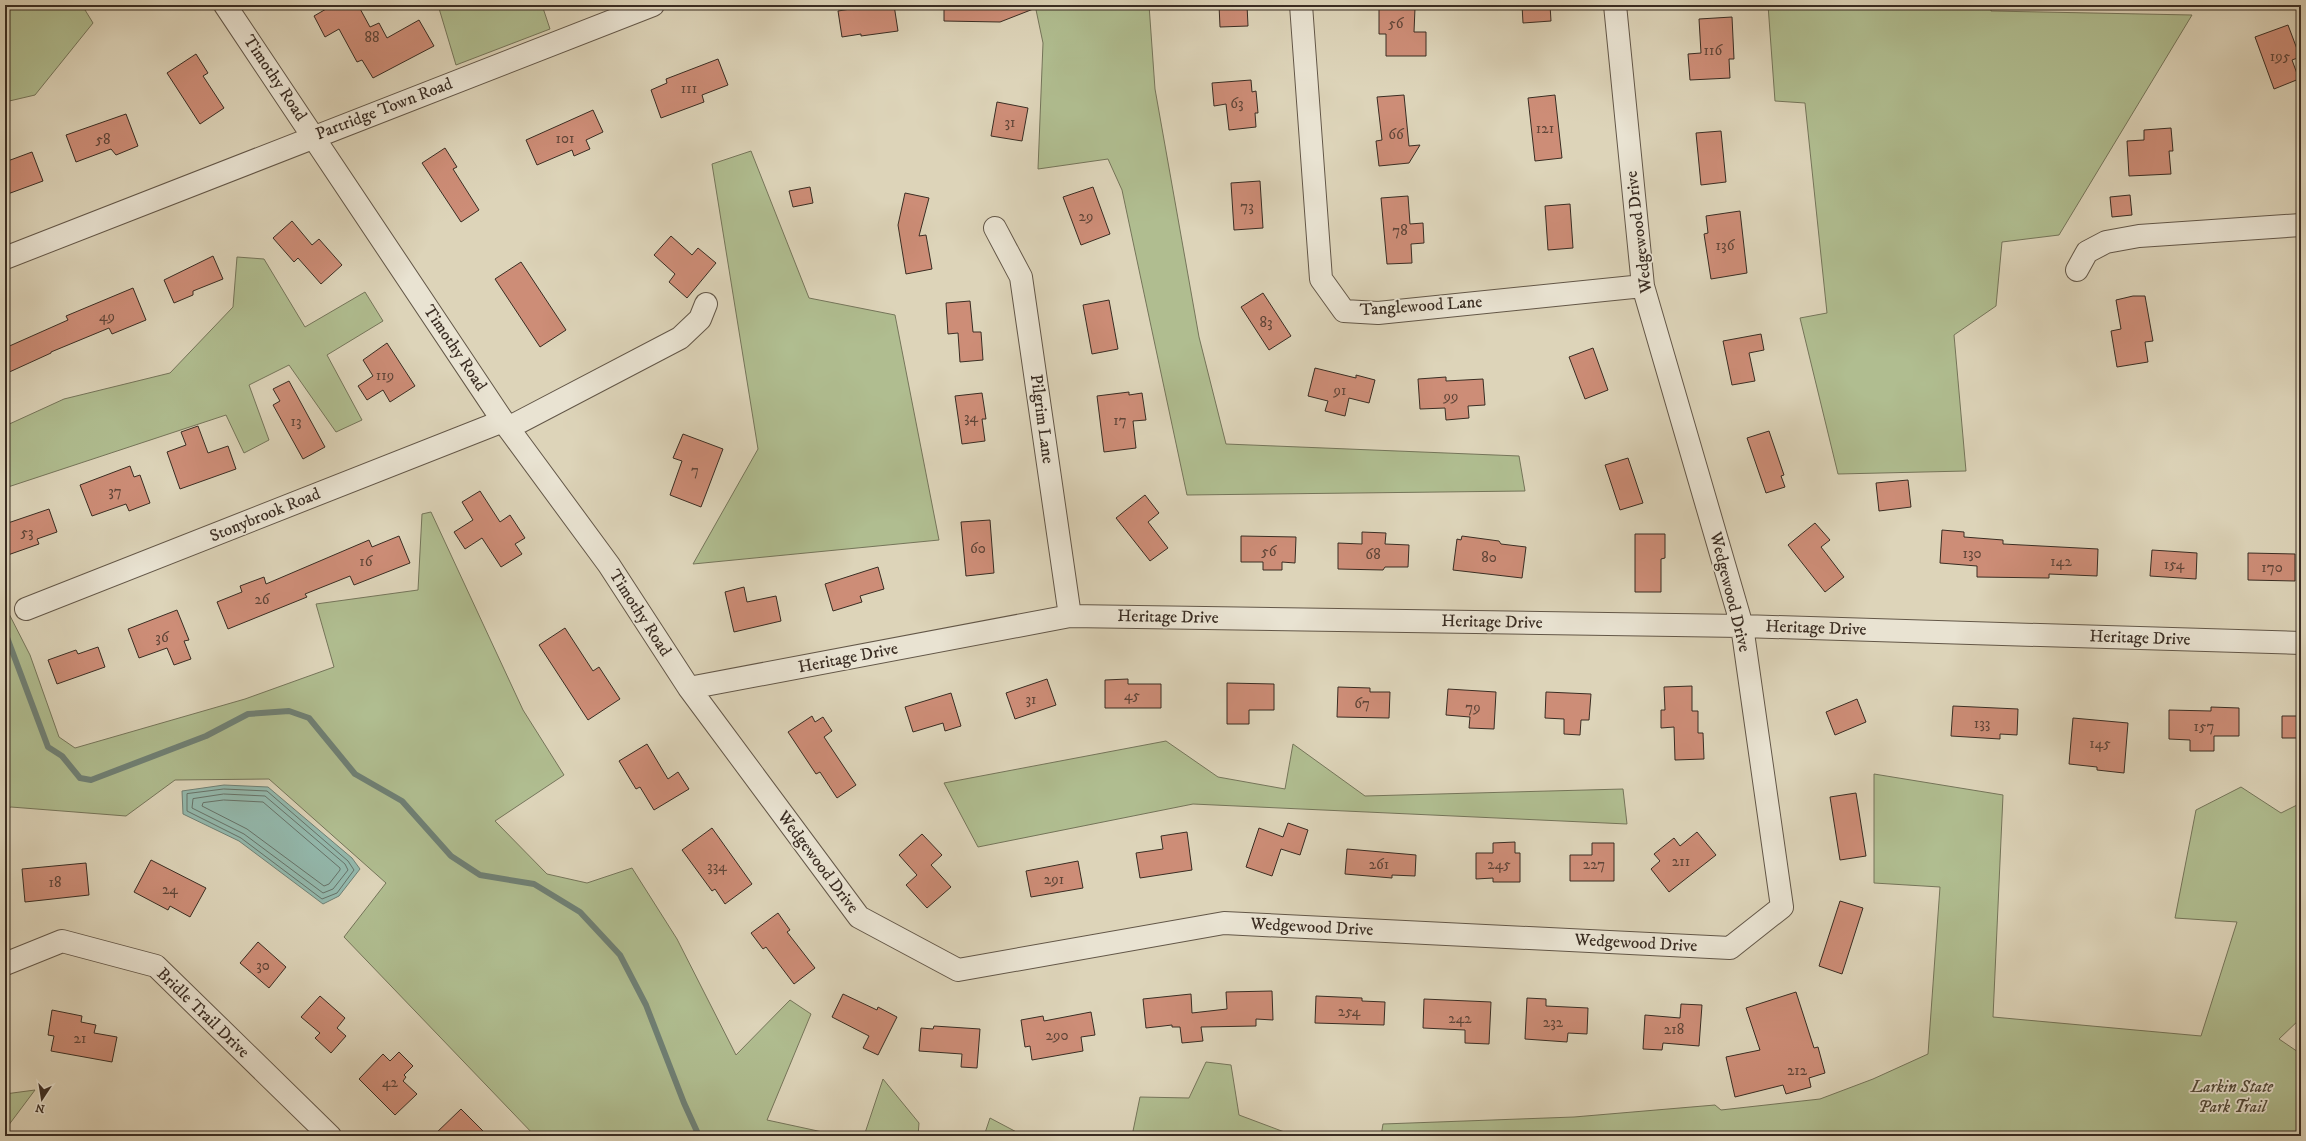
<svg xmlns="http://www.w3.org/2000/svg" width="2306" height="1141" font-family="'IM FELL DW Pica',serif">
	<rect width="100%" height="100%" fill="#ddd4b9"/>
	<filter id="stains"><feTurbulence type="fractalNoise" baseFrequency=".005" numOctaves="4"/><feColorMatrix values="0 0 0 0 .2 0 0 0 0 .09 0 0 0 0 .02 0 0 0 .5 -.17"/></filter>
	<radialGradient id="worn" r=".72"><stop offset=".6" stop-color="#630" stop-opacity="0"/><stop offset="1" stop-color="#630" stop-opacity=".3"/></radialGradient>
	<!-- green -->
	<path fill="#b0bd90" stroke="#75755a" d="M5,5H82L93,23L35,95L5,102Z
		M438,5H542L550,29L456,65Z
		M1035,5H1149L1155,89L1199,337L1226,444L1519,456L1525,491L1187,495L1122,190L1108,159L1038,169L1043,43Z
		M1768,5H1991V11L2192,15L2059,235L2002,242L1996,306L1954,335L1966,471L1838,474L1800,318L1827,313L1805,103L1775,101Z
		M751,151L809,298L895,315L939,540L693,564L758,449L712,164Z
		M237,257L264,259L305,327L365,292L383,321L327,355L362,420L336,432L289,365L249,385L269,440L244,453L226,415L5,488V426L64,399L170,373L233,307Z
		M431,512L523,710L564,775L495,821L547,874L587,883L632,868L677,939L736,1055L790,1000L811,1014L767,1120L841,1136H535L344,937L386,883L269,779L175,780L126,816L11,807L5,809V606L30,655L59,737L75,748L245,699L334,667L316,604L418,590L422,514Z
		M1166,741L1218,777L1285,789L1293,744L1365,796L1623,789L1627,824L1193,804L978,847L944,783Z
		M1874,774L2003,795L1993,1017L2201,1036L2237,922L2175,918L2196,810L2241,787L2281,813L2301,803V1018L2279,1039L2301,1054V1136H1381L1383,1124L1574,1117L1715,1105L1721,1110L1820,1099L1873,1079L1928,1054L1940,887L1874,883Z
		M1206,1062L1231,1065L1239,1115L1295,1136H1132L1140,1097L1189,1098Z
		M883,1079L919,1123L918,1136H864Z
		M35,1090L5,1130V1094Z
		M990,1118L1024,1136H984Z"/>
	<!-- water -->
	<path fill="#93b8ac" stroke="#6f8075" d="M224,785L268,787L352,858L360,869L339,896L323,904L239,841L183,814L182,791Z"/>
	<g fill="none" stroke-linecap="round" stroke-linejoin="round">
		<!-- shore -->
		<path stroke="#667268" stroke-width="1" d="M224,789L267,791L348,861L354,870L337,893L322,899L241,838L187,811V794Z
			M224,794L265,796L345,864L348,870L333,889L323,893L244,834L192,808L193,799Z
			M224,800L263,802L340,868V870L329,884L324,886L247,829L202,806L203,803Z"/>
		<!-- stream -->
		<path stroke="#6f8075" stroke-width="6" d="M5,632L48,747L62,756L80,778L91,780L206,736L248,714L289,711L309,718L355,774L402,801L451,856L480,875L534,884L580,912L620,955L646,1005L684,1103L699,1136"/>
	</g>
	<!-- building -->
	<path fill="#cd8d77" stroke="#3a2d23" d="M333,5H358L370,27L379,23L387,38L419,20L434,46L373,78L362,60L357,62L339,29L325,37L314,16Z
		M876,5H894L898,31L861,36V34L842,37L838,11Z
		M944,5H1041V6L1000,22L944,21Z
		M1219,5H1247L1248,26L1220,27Z
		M1379,5H1411V7L1415,8L1414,32H1426V56H1386V34H1379Z
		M1522,5H1550L1551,21L1523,23Z
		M1732,17L1734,59H1729L1730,78L1690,80L1688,54L1701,53L1699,19Z
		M2288,25L2300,57L2292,60L2299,79L2274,89L2255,37Z
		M196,54L208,73L203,76L224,108L200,124L167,73Z
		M718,59L728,85L702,95L704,102L661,118L651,90L667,83L666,79Z
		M1251,80L1252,92L1256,91L1258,113H1255L1256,127L1229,130L1226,104L1214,106L1212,83Z
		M1404,95L1409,146L1420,145L1409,163L1379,166L1376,141L1382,140L1377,97Z
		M1555,95L1562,158L1535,161L1528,98Z
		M997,102L1028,108L1022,141L991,136Z
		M593,110L603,132L586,140L590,149L574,156L572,150L537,165L526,140Z
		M126,114L138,146L116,155L111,149L76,162L66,135Z
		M2171,128L2173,151H2169L2171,174L2129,176L2127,141L2144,140V130Z
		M1721,131L1726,182L1701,185L1696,133Z
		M445,148L457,167L453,169L479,210L461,222L422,163Z
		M32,152L43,181L5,195V162Z
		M1260,181L1263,228L1234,230L1231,183Z
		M810,187L813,203L793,207L789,191Z
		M1093,187L1110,234L1081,245L1063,197Z
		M905,193L929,198L919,236L926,235L932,269L906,274L898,225Z
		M2130,195L2132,215L2112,217L2110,197Z
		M1408,196L1410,224L1423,223L1424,243L1411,244L1412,263L1387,264L1381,198Z
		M1570,204L1573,248L1548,250L1545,206Z
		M1740,211L1747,273L1711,279L1704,234L1708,233L1706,216Z
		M292,221L312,245L319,239L342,265L321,284L298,258L294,262L273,238Z
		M671,236L692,255L698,248L716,263L687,298L669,282L675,274L654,255Z
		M213,256L223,279L193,291V295L174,303L164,280Z
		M521,262L566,330L540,347L495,279Z
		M133,288L146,320L112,334L109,328L51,352V353L5,374V348L68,320L66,316Z
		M1263,293L1291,336L1269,350L1241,307Z
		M2133,296H2145L2153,341L2145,342L2148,362L2117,367L2111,331L2121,329L2116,300Z
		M1109,300L1118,349L1092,354L1083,305Z
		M970,301L973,332H981L983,360L960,362L958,333L948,334L946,303Z
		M1761,334L1764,350L1749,353L1755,381L1732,385L1723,341Z
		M387,343L415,386L390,402L383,390L367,400L358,386L373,376L363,360Z
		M1593,348L1608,390L1585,399L1569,357Z
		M1315,368L1356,378V375L1375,380L1369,403L1349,398L1345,416L1325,411L1328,401L1308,396Z
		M1446,377V381L1483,379L1485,405L1468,406L1469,418L1446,420L1445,408L1420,409L1418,379Z
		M289,381L325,447L303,459L273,405L280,401L273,389Z
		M1129,392V395L1142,393L1146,420L1133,421L1136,448L1104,452L1097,396Z
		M982,393L986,419H982L985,441L962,444L955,396Z
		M198,426L208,453L228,446L236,469L180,489L167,452L186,445L181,432Z
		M1769,431L1784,475L1781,476L1785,487L1766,493L1747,438Z
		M683,434L723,449L701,507L670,495L682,461L673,458Z
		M1628,458L1643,503L1620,510L1605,465Z
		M130,466L134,477L140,475L150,503L129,511L126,504L92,516L80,485Z
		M1908,480L1911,507L1879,511L1876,483Z
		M480,491L500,522L510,515L525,538L515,544L522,554L501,567L482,538L465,549L454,532L473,520L462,502Z
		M1145,495L1159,513L1148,522L1168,548L1150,561L1116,518Z
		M49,509L57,532L37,539L39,544L5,556V524Z
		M990,520L994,573L966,576L961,522Z
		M1815,523L1830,540L1821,547L1844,577L1825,592L1788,545Z
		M1942,530L1964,532V537L2003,540V544L2098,549L2097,576L2049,574V578L1977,577V566L1940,563Z
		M1362,532L1386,533L1385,544L1409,545L1408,567H1385L1383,570L1338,569V543L1362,544Z
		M1635,534H1665V558L1661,559V592H1635Z
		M399,536L410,563L354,585L350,576L305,594L307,597L228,629L217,602L242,592L240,586L264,577L266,584L369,540L372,547Z
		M1241,536L1296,537L1295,563L1282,562V570H1263V562H1241Z
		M1462,536L1499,541L1501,544L1526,547L1522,578L1453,570L1457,539L1461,540Z
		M2152,550L2197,553L2196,579L2150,576Z
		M2248,553L2295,554V581L2248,580Z
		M878,567L884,589L860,596L862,602L833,611L825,584Z
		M744,587L747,602L776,596L781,621L734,632L725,592Z
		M177,610L189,640L184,641L191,659L174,665L167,648L139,658L128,629Z
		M565,628L593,671L599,667L620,699L588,720L539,645Z
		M98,647L105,667L57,684L48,660L76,650L78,654Z
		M1047,679L1056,705L1015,719L1006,693Z
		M1128,679V684H1161V708H1105V680Z
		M1227,683L1274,684V710H1249V724H1227Z
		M1692,686V711H1698V733H1703L1704,759L1675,760L1674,727L1661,728V710H1665L1664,687Z
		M1338,687L1370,688V692H1390L1389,718L1337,717Z
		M1448,689L1496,692L1494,729L1469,728L1470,717L1446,715Z
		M1546,692L1591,694L1589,720H1581L1580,735L1564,734V719L1545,718Z
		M951,693L961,726L945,731L943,723L913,732L905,707Z
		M1857,699L1866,722L1835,735L1826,712Z
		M1953,706L2018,709L2017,735L2000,734V739L1951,736Z
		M2211,707L2239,708V736H2214V751H2190V740L2169,739V710L2211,711Z
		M812,716L815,722L823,717L832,731L824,737L856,785L837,798L820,772L816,774L788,732Z
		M2282,716H2301V738H2282Z
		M2073,718L2128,723L2124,773L2097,770V767L2069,764Z
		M647,744L668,779L678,772L689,789L654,810L640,787L636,789L619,761Z
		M1856,793L1866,856L1840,860L1830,797Z
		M1288,823L1308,830L1300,855L1281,849L1272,876L1246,867L1259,828L1283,837Z
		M712,828L752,884L725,904L715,889L712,891L682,850Z
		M1187,832L1192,870L1140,878L1136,853L1163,849L1161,836Z
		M1697,832L1716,855L1669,892L1651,869L1660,861L1654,854L1674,838L1680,846Z
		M922,834L942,855L931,865L951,887L927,908L906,885L917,875L899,855Z
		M1515,842V853H1520V882H1493V878L1476,879V853H1493V843Z
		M1592,843H1614V881H1570V855H1592Z
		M1347,849L1416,855L1415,876L1392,875V878L1345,874Z
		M151,860L206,888L190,917L170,906L168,910L134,892Z
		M1078,861L1083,888L1031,897L1026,871Z
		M86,863L89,895L25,902L22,869Z
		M1840,901L1863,908L1842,974L1819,966Z
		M778,913L790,930L787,932L815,968L794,984L766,947L763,949L751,933Z
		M258,942L286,967L269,988L240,963Z
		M1272,991L1273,1020L1256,1019V1026L1201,1027L1203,1041L1182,1043L1180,1027H1172V1025L1146,1028L1143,999L1191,994L1192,1013L1227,1009L1226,992Z
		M1796,992L1814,1048L1818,1047L1825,1073L1809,1078L1811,1087L1786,1094L1783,1085L1735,1097L1726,1057L1760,1050L1746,1008Z
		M843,994L877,1010L878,1007L897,1017L878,1055L863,1048L869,1036L832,1017Z
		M320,996L345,1018L337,1028L346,1036L331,1053L315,1038L320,1033L301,1017Z
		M1316,996L1362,998V1001L1385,1002L1384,1025L1315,1023Z
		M1527,998L1546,999V1006L1588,1008L1587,1034L1568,1033L1567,1042L1525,1039Z
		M1424,999L1491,1002L1489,1044L1465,1043V1030L1423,1028Z
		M1681,1004L1702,1005L1699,1046L1663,1043L1662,1050L1643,1049L1645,1015L1680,1018Z
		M52,1010L82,1016L81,1022L96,1025L94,1033L117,1037L112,1062L51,1051L54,1036L48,1035Z
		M1091,1012L1095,1035L1081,1037L1083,1051L1032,1060L1030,1046L1025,1047L1021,1020L1043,1016L1044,1021Z
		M934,1026L980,1029L977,1068L961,1067L962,1054L919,1051L921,1028L933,1029Z
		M399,1052L413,1066L404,1075L406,1077L403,1081L417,1094L395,1115L359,1079L383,1054L390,1061Z
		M461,1109L488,1136H433Z"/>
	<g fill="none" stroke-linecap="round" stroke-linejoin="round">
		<defs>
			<path id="minor" d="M225,5L503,421L609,565L689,688L859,917L958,970L1224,923L1730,948L1782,907L1742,626L1643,286L1615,5
				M1301,5L1321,279L1344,311L1378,313L1643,286
				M995,228L1021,277L1070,616
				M5,258L653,5
				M2077,270L2087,252L2106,242L2139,236L2301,225
				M508,428L680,338L700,319L706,304
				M26,609L503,421
				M689,688L1070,616L1742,626L2301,643
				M5,964L62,941L156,966L330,1136"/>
		</defs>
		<!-- minor casing -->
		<use href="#minor" stroke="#635748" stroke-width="24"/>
		<!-- minor -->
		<use href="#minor" stroke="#e9e3d2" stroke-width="22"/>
	</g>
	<g text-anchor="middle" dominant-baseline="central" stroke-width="3.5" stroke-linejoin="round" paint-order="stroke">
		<!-- number labels -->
		<g font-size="15" fill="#5f4538">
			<text x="1396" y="23">56</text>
			<text x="372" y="37">88</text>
			<text x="1713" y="50">116</text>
			<text x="2280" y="56">195</text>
			<text x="689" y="88">111</text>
			<text x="1237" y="103">63</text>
			<text x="1010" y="122">31</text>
			<text x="1545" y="128">121</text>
			<text x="1396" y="134">66</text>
			<text x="565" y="138">101</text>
			<text x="103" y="139">58</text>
			<text x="1247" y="206">73</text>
			<text x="1086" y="216">29</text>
			<text x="1400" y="230">78</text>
			<text x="1725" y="245">136</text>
			<text x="107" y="316">49</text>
			<text x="1266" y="322">83</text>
			<text x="385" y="375">119</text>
			<text x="1340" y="390">91</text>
			<text x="1451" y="396">99</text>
			<text x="971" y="417">34</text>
			<text x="1120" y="420">17</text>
			<text x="296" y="421">13</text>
			<text x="695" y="470">7</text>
			<text x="115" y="491">37</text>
			<text x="27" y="532">53</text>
			<text x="978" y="548">60</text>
			<text x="1269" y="551">56</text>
			<text x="1972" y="553">130</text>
			<text x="1373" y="554">68</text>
			<text x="1489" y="557">80</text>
			<text x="366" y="561">16</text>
			<text x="2061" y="561">142</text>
			<text x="2174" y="564">154</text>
			<text x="2272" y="567">170</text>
			<text x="262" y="599">26</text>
			<text x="162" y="637">36</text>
			<text x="1132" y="695">45</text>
			<text x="1031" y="699">31</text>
			<text x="1362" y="703">67</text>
			<text x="1473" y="707">79</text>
			<text x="1982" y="723">133</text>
			<text x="2204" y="726">157</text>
			<text x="2100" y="743">145</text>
			<text x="1681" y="861">211</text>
			<text x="1379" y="864">261</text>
			<text x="1499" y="864">245</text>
			<text x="1594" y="864">227</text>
			<text x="717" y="866">334</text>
			<text x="1054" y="879">291</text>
			<text x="55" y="882">18</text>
			<text x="170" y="889">24</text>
			<text x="263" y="965">30</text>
			<text x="1349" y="1011">254</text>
			<text x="1460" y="1018">242</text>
			<text x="1553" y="1022">232</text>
			<text x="1674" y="1029">218</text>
			<text x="1057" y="1035">290</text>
			<text x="80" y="1038">21</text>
			<text x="1797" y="1070">212</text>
			<text x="390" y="1082">42</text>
		</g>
		<!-- street labels -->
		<g font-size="17" fill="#3a2d23" stroke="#e9e3d2">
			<text transform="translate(275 78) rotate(56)">Timothy Road</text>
			<text transform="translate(384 109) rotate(-21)">Partridge Town Road</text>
			<text transform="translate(1639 232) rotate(-97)">Wedgewood Drive</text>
			<text transform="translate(1421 306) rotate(-4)">Tanglewood Lane</text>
			<text transform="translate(455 348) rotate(56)">Timothy Road</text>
			<text transform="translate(1042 419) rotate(82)">Pilgrim Lane</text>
			<text transform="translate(265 515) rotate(-22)">Stonybrook Road</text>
			<text transform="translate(1730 592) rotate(76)">Wedgewood Drive</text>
			<text transform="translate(640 613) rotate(57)">Timothy Road</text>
			<text transform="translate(1168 617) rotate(1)">Heritage Drive</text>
			<text transform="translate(1492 622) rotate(1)">Heritage Drive</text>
			<text transform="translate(1816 628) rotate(2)">Heritage Drive</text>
			<text transform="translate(2140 638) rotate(2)">Heritage Drive</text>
			<text transform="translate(848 658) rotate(-11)">Heritage Drive</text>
			<text transform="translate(818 862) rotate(53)">Wedgewood Drive</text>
			<text transform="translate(1312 927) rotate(3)">Wedgewood Drive</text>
			<text transform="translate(1636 943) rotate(3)">Wedgewood Drive</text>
			<text transform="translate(203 1013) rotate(44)">Bridle Trail Drive</text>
		</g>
		<!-- park labels -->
		<g font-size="17" font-style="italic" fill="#524a39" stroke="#e9e3d2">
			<text x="2232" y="1087">Larkin State<tspan x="2232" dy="20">Park Trail</tspan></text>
		</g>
	</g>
	<!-- margin -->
	<rect width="2306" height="1141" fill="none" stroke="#ddd4b9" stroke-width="20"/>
	<rect x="6" y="6" width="2294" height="1129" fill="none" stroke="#3a2d23" stroke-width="2"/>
	<rect x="10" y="10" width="2286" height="1121" fill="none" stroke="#3a2d23"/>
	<!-- north arrow -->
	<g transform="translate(42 1099) rotate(192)" stroke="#e9e3d2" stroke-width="3" paint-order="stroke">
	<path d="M0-3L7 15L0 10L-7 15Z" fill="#3a2d23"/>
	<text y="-6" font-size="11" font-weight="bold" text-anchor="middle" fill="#3a2d23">N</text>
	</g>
	<rect width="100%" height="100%" filter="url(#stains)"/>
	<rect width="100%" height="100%" fill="url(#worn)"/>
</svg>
